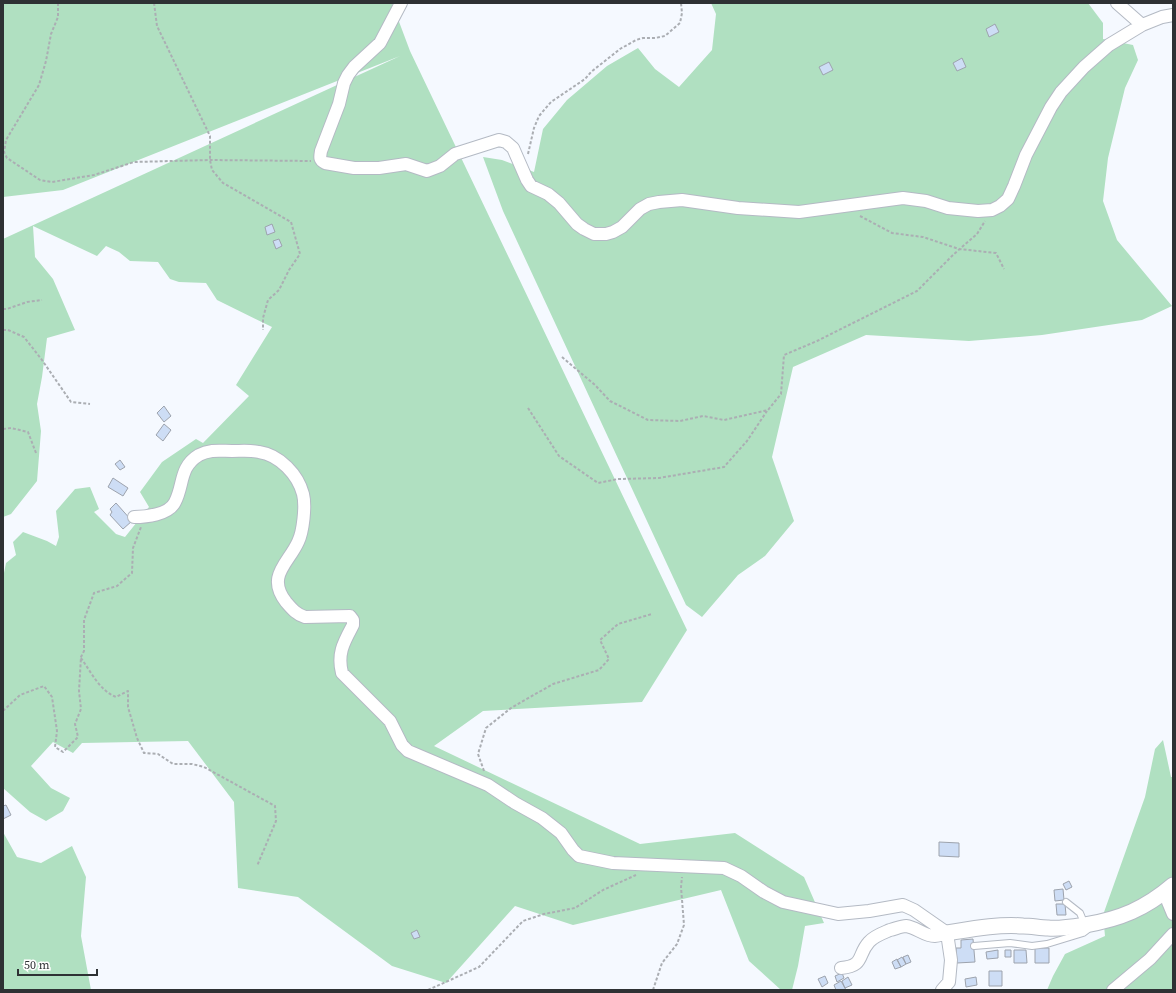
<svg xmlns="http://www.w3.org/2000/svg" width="1176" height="993" font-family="'Source Serif 4',serif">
	<rect width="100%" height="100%" fill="#f5f9ff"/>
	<!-- green -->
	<path fill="#b0e0c1" d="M3,3H392L410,51L687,630L642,702L483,711L434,746L640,844L735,833L804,877L824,923L805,926L798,966L792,990H781L749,961L721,890L573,925L515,906L446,983L392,966L298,897L238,888L234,802L188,741L82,743L73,753L53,742L31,766L51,788L70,798L63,811L46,821L30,812L3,788V573H4L6,563L16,555L13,542L23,532L47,541L56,546L59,537L56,511L75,489L90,487L99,509L94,512L116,534L125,537L149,507L140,492L162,462L196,439L203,443L249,396L236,385L272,327L217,300L206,283L179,282L170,279L158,262L130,261L119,252L106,246L97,256L33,226L35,257L53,279L75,330L47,338L42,377L37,404L41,431L37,481L11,514L3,517V239L400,56L63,190L3,197Z
		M711,3H1088L1103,23V39L1133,45L1138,60L1125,88L1108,158L1103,201L1117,240L1172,306L1142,320L1042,335L969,341L866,335L793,367L772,457L794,521L765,556L738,575L702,617L686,605L503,211L483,157L502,160L534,172L543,129L567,100L607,66L638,48L655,69L679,87L712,50L716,14Z
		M1163,740L1171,777H1173V990H1047L1053,976L1065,954L1105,936L1103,915L1145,797L1155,749Z
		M3,832L17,857L41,863L72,846L86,877L81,936L91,990H3Z"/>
	<!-- building -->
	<path fill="#cdddf5" stroke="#9da3ad" d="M995,24L999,32L989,37L986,29Z
		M962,58L966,67L957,71L953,63Z
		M829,62L833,70L823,75L819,67Z
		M272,224L275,232L267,235L265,227Z
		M279,239L282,246L276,249L273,241Z
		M164,406L171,416L164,422L157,413Z
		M164,424L171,430L163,441L156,435Z
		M120,460L125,467L120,470L115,464Z
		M113,478L128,488L123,496L108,487Z
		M116,503L132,521L123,529L110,515L112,512L110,509Z
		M6,805L11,815L3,819V806Z
		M939,842L959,843V857L939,856Z
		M1069,881L1072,887L1066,890L1063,884Z
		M1063,889L1064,900L1055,901L1054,890Z
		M1056,904H1065L1066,915H1057Z
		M417,930L420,937L414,939L411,933Z
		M973,939L975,962L957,963L956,948H961V940Z
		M1035,948H1049V963H1035Z
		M998,950V958L987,959L986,952Z
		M1005,950H1011V957H1005Z
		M1014,950H1026L1027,963H1014Z
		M908,955L911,962L906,964L903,957Z
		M902,957L906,964L901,967L897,960Z
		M897,959L901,967L895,969L892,962Z
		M989,971H1002V986H989Z
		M842,973L844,978L837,982L835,976Z
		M825,976L828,983L822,987L818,979Z
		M848,977L852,985L845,988L842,981Z
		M976,977L977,985L966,987L965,979Z
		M841,981L846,990H836L834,985Z"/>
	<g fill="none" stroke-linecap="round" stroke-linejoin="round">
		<defs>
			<path id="service" d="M1066,902L1080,913L1085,925
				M974,946L1010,943L1032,946L1047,944L1083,933L1087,930"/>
			<path id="minor" d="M401,3L380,43L354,67L348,75L344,83L339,104L321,151C320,157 319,160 325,163L354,168H379L406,164L427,171L440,166L455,154L499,140L506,142L513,148L527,180L531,186L548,194L559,203L577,224L584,229L594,234H606L613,232L622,227L640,209L649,204L659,202L682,200L738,208L799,212L903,198L926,201L948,208L978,211L992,210L1000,206L1008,199L1014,186L1026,155L1051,107L1061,92L1084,67L1109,45L1142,25L1162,17L1173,15
				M1117,3L1142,25
				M134,517C145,517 169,515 175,502C184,485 179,467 199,455C210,449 221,451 232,451C241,451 251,450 259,452C280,455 298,475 303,494C306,506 303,532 298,542C288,564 266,576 286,602C292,609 296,614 305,617L350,616L353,620V625C344,642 337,653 342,673L390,721L402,745L408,751L488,785L515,803L542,818L561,833L573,850L579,856L613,863L724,868L741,876L764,892L783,902L838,914L869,911L903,905L914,910L947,933L951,960L949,982L942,990
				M1170,888L1168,902L1173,914
				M841,968C865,966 857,955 869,942C874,936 883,933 890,930C895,929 901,926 906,926C916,927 924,936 935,936C939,936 943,934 947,933
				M1113,990L1150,959L1173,934"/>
			<path id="tertiary" d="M947,933C972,929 998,924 1023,926C1032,926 1040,928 1048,928C1060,929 1072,927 1085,925C1120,919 1145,909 1173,885"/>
		</defs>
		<!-- service casing -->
		<use href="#service" stroke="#b4bac4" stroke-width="8"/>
		<!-- minor casing -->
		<use href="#minor" stroke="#b4bac4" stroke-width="14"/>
		<!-- tertiary casing -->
		<use href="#tertiary" stroke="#b4bac4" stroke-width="17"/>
		<!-- path -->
		<path stroke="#abaeb3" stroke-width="2" stroke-dasharray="3 2" stroke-linecap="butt" d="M58,3V17L51,34L46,61L39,85L6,140L4,152L7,158L40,180L52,182L94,175L134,162L210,160L311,161
			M154,3L157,26L210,136V160L212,170L223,183L291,222L300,254L289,270L279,290L268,300L263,318V330
			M528,154L534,128L539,116L551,102L585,79L591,72L620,49L636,40L643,38H655L665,36L680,23L682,13L681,3
			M860,216L892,233L923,237L959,249L996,253L1004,269
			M3,309H7L27,302L42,300
			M3,330H8L24,337L42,360L71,402L90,404
			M562,357L595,385L610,401L648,420L680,421L703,416L724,420L768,410L781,394L784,355L817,341L917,291L954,254L977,234L985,221
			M528,408L559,456L598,483L618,479L659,478L724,467L747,441L767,411
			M3,429L11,428L28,432L36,453
			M81,658C91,672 100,691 116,697L128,691V707L137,738L144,753L158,754L173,764H192L204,767L275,806L276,821L257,866
			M3,709L4,710L20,695L44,686L52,697L57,731L55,747L63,752L78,737L75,724L81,709L79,691L81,657L84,651V620L94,593L117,586L132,573L133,548L141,527
			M484,771L478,754L486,728L511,708L553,684L599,670L609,659L600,640L618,624L652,614
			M428,990L479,967L523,921L544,914L575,908L603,890L636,875
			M653,990L662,963L677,944L684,925L681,887L682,877"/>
		<!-- service -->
		<use href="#service" stroke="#fff" stroke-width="6"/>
		<!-- minor -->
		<use href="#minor" stroke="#fff" stroke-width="12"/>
		<!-- tertiary -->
		<use href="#tertiary" stroke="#fff" stroke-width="15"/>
	</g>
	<!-- border -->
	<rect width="1176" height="993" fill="none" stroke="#2e3134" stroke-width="8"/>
	<!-- scale -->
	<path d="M18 969v6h79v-6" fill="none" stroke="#2e3134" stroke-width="2"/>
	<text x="24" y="969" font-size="12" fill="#2e3134" stroke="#ffffff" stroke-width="3" paint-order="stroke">50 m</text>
</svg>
